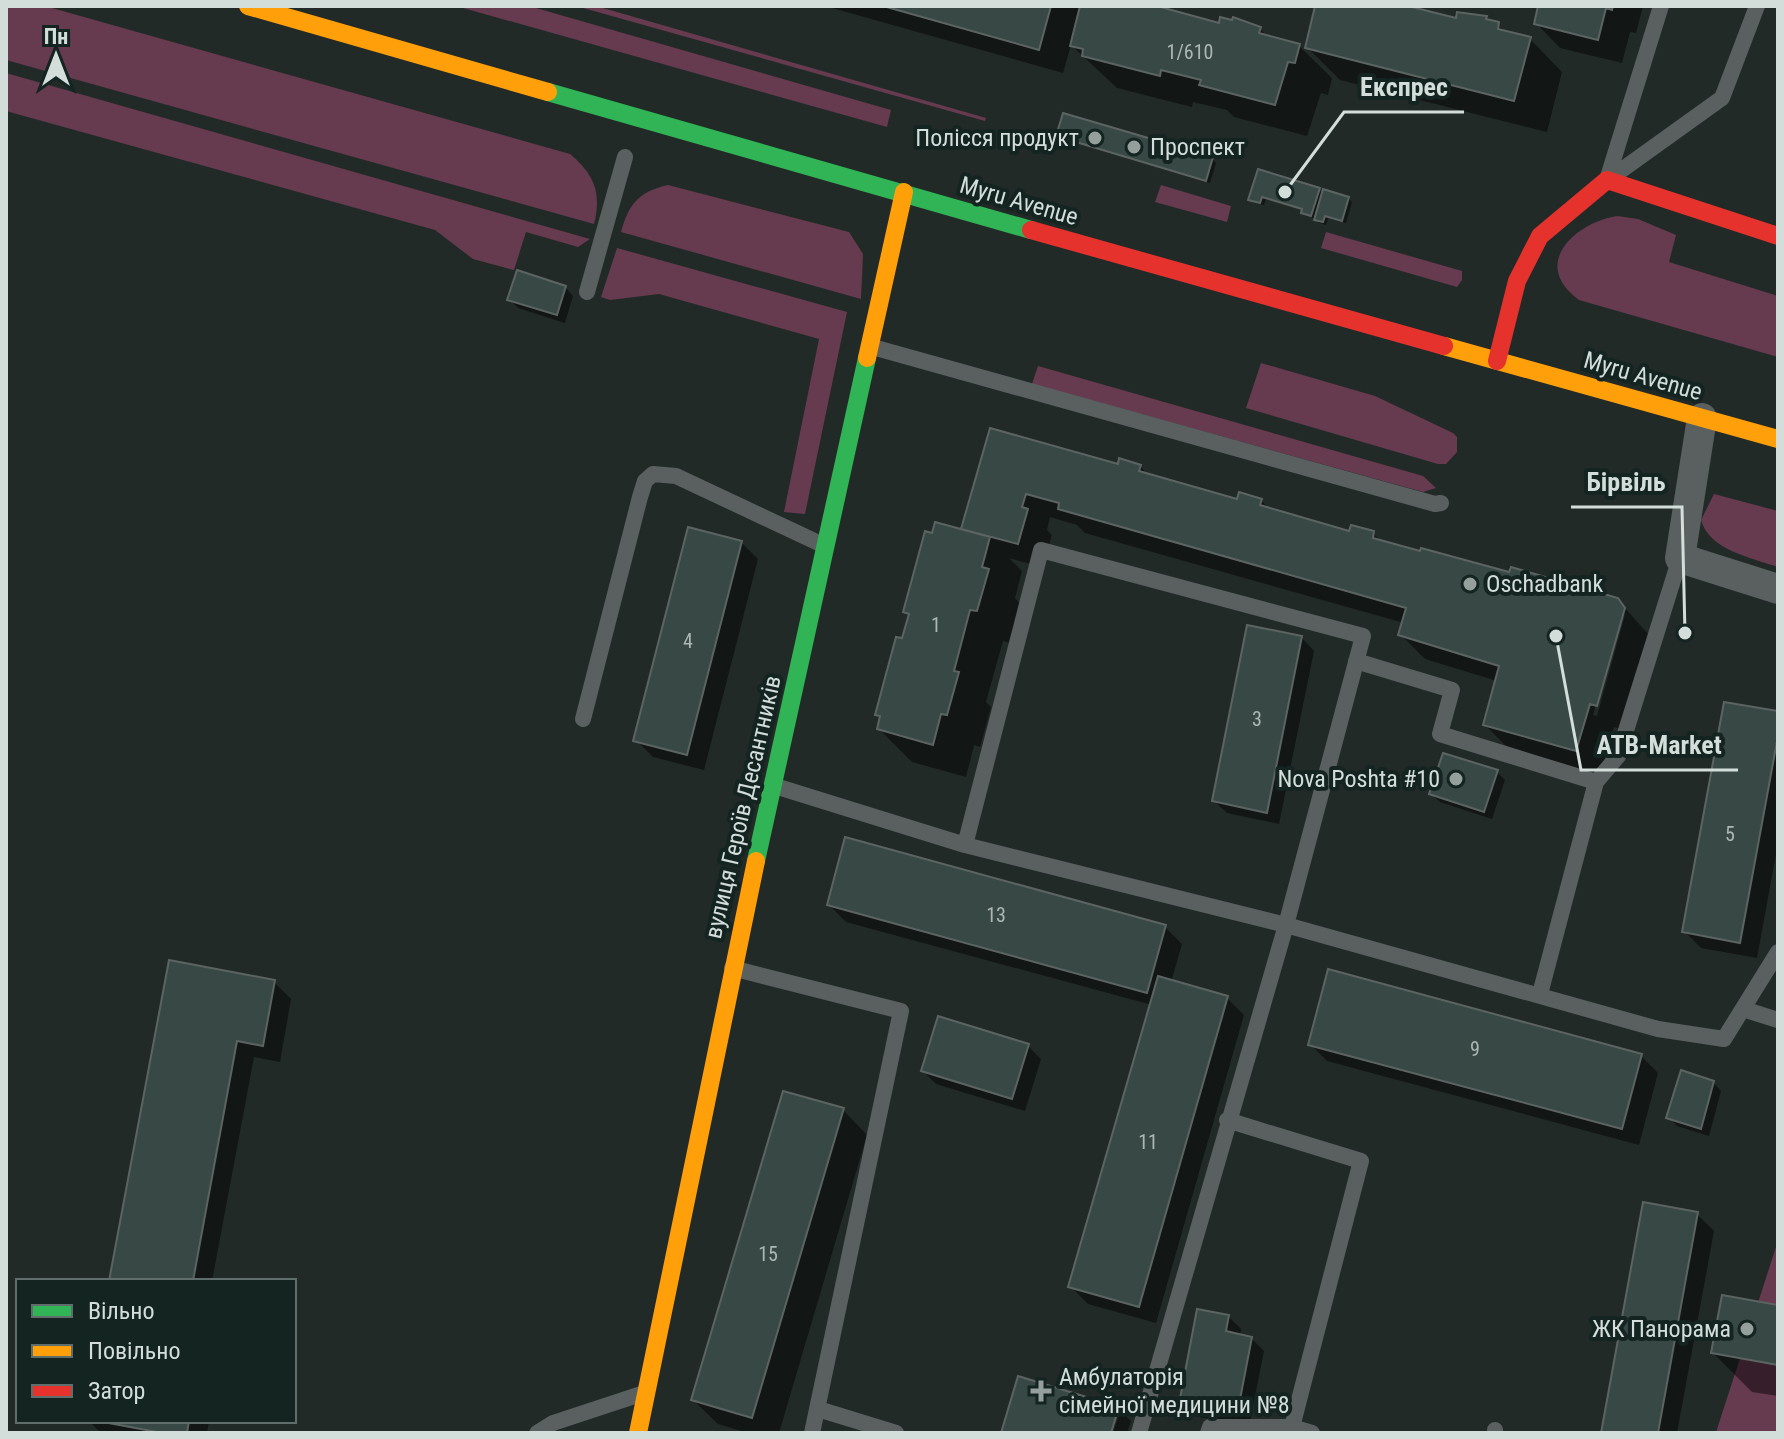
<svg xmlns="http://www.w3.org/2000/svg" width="1784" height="1439" font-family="'Roboto Condensed',sans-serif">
	<rect width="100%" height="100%" fill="#222a28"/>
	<!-- green -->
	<path fill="#663a4f" d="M6,6H45L570,154C594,174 602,193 594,224L6,60Z
		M456,6H529L891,110L887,127Z
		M576,6H596L986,118L985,121Z
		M6,73L590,239L578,247L526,232L514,270L473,259L435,230L6,111Z
		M668,185L849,232L863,254L861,299L621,232C629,204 638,192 668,185Z
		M1161,185L1231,206L1227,222L1155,202Z
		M1617,216L1638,219L1676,235L1669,262L1778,296V357L1579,300C1530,265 1574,223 1617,216Z
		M1326,232L1462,271V280L1457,287L1321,248Z
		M617,248L847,312L805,514L784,512L819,339L659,294L610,300L601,297Z
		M1261,363L1375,396L1453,433L1457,437V452L1446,464H1438L1246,408Z
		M1038,366L1423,476L1436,488L1423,492L1032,384Z
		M1714,494L1778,511V567C1752,558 1709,550 1701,520Z
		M1776,1247L1778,1433H1716L1718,1426Z"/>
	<!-- shadow -->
	<path fill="#0007" fill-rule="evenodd" d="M825,6H1160L1165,12L1220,25L1260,29L1269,38L1299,46L1332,78L1328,95L1321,93L1307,136L1234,117L1227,110L1193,102L1192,107L1117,88L1071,45L1063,73Z
		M1317,6H1404L1457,21L1486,17L1507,33L1530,39L1562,72L1547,132L1340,80L1307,47Z
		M1540,6H1643L1636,33L1630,32L1622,63L1560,48L1536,23Z
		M1058,136L1212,159L1216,163L1210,183Z
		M1259,172L1319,190L1323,194L1348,198L1352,202L1346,223L1328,218L1326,225L1319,223L1303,210L1266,199L1264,205L1254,203L1250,199Z
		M565,287L573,296L565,323L518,308L510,300Z
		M991,430L1119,467L1140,466L1149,476L1239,501L1261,500L1270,510L1351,533H1373L1383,543L1617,599L1648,634L1622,729L1614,727L1600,775L1509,749L1485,725L1497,681L1425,659L1401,635L1404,623L1085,533L1077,525L1050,517L1047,530L1052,535L1042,567L1009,558L1022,571L1015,598L1020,604L1010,643L1003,641L986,702L991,707L980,747L974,745L966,777L912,762L879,729L882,719L877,714L904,641L910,616L906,612L968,533L963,528ZM1621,615H1625L1597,716L1593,715Z
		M741,542L758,559L704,770L653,757L636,740Z
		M1302,638L1314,651L1279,824L1227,813L1214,801Z
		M1778,713V843L1757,958L1701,948L1684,931Z
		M1497,772L1505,780L1492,819L1440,802L1431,794Z
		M829,905L1165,927L1182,944L1171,982L1227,998L1244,1015L1156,1323L1088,1304L1071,1287L1152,1005L846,922Z
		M171,962L274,982L291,999L280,1062L254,1057L212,1281H111Z
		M1310,1044L1641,1056L1658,1073L1639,1145L1327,1061Z
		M1028,1046L1041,1059L1025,1111L936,1084L923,1071Z
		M1713,1082L1721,1091L1709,1136L1677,1126L1669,1117Z
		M843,1110L867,1135L779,1433H748L718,1424L693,1400Z
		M1697,1214L1714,1231L1677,1433H1603Z
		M1778,1307V1396L1752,1392L1713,1353Z
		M1228,1316L1241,1329L1240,1336L1251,1338L1264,1351L1249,1426L1194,1416L1181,1403Z
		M1118,1409L1131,1421L1127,1433H1113L1119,1414H1115L1109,1433H1003Z
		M89,1421H209L207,1433H101Z"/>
	<!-- building -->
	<path fill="#384844" stroke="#5c6462" stroke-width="2" d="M883,6H1051L1039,50Z
		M1080,6H1157L1219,23L1220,17L1232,20L1233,17L1261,27L1259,33L1300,44L1295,63L1288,62L1275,105L1199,85L1201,80L1161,70L1160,76L1082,56L1083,49L1070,46Z
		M1315,6H1408L1456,18L1457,12L1487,16L1486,19L1499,22L1498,29L1531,37L1514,101L1305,48Z
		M1538,6H1613L1612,10L1606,8L1598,40L1534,24Z
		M1063,113L1213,157L1206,181L1056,136Z
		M1258,169L1320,188L1311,216L1301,213L1302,209L1262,197L1260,203L1248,200Z
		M1323,189L1349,197L1342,221L1325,216L1323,222L1314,220Z
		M517,270L566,286L557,315L507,300Z
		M990,428L1118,464L1119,458L1141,465L1139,471L1237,499L1239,492L1262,499L1260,505L1349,531L1351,525L1374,531L1373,538L1420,551L1421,548L1509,572L1511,567L1618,598L1625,608L1597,706L1590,704L1576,751L1483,725L1499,666L1398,635L1406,608L1058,509L1059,503L1026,494L1022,507L1028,509L1018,544L961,529Z
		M935,522L990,537L982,567L989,569L977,611L970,610L954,671L959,672L947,715L941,714L933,745L877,729L880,716L875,715L896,637L902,638L909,614L903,612L925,531L932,533Z
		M688,527L742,541L687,755L633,741Z
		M1247,625L1302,636L1267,813L1212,801Z
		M1724,702L1778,711V736L1740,943L1682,932Z
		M1443,753L1498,770L1484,812L1429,794Z
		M845,837L1166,925L1147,993L827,905Z
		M169,960L275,980L263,1046L237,1041L193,1281H109Z
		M1328,969L1642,1054L1622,1129L1308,1045Z
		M1158,976L1228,996L1139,1307L1068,1287Z
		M938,1016L1029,1044L1012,1099L921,1071Z
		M1681,1070L1714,1081L1701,1129L1666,1118Z
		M783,1091L844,1108L752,1418L691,1400Z
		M1643,1202L1698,1212L1658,1433H1601Z
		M1722,1295L1778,1305V1365L1711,1353Z
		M1197,1309L1229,1315L1226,1331L1252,1337L1237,1415L1179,1404Z
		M1018,1376L1119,1407L1111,1433H1001Z
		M98,1421H189L187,1433H162Z"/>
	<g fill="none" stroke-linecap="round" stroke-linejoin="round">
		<!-- lane -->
		<path stroke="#5a605f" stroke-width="16" d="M1612,177L1722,98L1757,6
			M1607,180L1661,6
			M587,292L625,157
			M869,346L1435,504L1441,503
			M1356,661L1452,690L1440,734L1596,782
			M583,719L640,497L645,481L653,474L676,476L825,546
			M775,786L965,845L1286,925L1658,1029L1724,1039L1778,952
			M965,845L1041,550L1363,636L1286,925L1139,1433
			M732,968L901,1011L812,1433
			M1540,994L1596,782L1618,756L1680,558
			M1743,1009L1778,1020
			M818,1409L896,1433
			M1292,1427L1312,1433
			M537,1433L553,1423L644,1393
			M1208,1433L1210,1427H1292L1361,1161L1227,1120
			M1495,1433V1430"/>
		<!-- street -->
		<path stroke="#5a605f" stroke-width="30" d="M1702,418L1680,558L1778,589"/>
		<!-- fast -->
		<path stroke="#30b455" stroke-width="18" d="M548,92L1031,230
			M756,861L867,358"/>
		<!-- slow -->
		<path stroke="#ff9f0a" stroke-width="18" d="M248,6L548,92
			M1444,346L1778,439
			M867,358L904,192
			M638,1433L756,861"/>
		<!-- jam -->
		<path stroke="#e5322d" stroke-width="18" d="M1031,230L1444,346
			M1497,361L1517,281L1540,236L1607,180L1778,236"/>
	</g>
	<!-- markers -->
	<g fill="#959f9c" stroke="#142421" stroke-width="3">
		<circle cx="1095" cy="138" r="8"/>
		<circle cx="1134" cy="147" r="8"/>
		<circle cx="1470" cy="584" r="8"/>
		<circle cx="1456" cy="779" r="8"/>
		<circle cx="1747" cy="1329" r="8"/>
		<path d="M1037 1379h8v8h8v8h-8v8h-8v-8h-8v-8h8z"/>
	</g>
	<g text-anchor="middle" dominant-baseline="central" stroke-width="8" stroke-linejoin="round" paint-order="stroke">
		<!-- number labels -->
		<g font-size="20" fill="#acb8b5">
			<text x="1190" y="52">1/610</text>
			<text x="936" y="625">1</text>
			<text x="688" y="641">4</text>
			<text x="1257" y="719">3</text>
			<text x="1730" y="834">5</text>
			<text x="996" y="915">13</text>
			<text x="1475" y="1049">9</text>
			<text x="1148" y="1142">11</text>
			<text x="768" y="1254">15</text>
		</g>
		<!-- poi labels -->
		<g font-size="24" fill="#d3dedb" stroke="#142421" text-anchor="end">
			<text x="1079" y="138">Полісся продукт</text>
			<text x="1150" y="147" text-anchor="start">Проспект</text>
			<text x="1486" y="584" text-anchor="start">Oschadbank</text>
			<text x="1440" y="779">Nova Poshta #10</text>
			<text x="1731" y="1329">ЖК Панорама</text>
			<text x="1059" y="1377" text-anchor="start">Амбулаторія<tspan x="1059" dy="28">сімейної медицини №8</tspan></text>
		</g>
		<!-- street labels -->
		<g font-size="24" fill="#d3dedb" stroke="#142421">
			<text transform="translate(1019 201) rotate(16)">Myru Avenue</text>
			<text transform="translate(1643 376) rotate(16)">Myru Avenue</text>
			<text transform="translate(743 807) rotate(-77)">вулиця Героїв Десантників</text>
		</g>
	</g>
	<!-- callouts -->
	<path fill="none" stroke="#d3dedb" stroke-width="3" d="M1285 192L1344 112H1464M1685 633L1682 507H1571M1556 636L1581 770H1738"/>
	<g fill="#d3dedb" stroke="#142421" stroke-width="3">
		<circle cx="1285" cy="192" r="8"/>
		<circle cx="1685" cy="633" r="8"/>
		<circle cx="1556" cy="636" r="8"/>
	</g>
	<g font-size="26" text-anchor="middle" font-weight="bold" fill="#d3dedb" stroke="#142421" stroke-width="8" stroke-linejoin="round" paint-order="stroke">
		<text x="1404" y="96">Експрес</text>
		<text x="1626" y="491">Бірвіль</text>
		<text x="1659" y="754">ATB-Market</text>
	</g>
	<!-- border -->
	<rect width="1784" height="1439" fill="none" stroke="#d3dedb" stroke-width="16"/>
	<!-- legend -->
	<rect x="16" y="1279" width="280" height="144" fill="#142421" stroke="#606e6b" stroke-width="2"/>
	<rect x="32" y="1305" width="40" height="12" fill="#30b455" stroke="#606e6b" stroke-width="2"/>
	<text x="88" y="1319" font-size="24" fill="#d3dedb">Вільно</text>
	<rect x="32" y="1345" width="40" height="12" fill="#ff9f0a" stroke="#606e6b" stroke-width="2"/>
	<text x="88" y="1359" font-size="24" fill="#d3dedb">Повільно</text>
	<rect x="32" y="1385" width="40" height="12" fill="#e5322d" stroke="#606e6b" stroke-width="2"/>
	<text x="88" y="1399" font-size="24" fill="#d3dedb">Затор</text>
	<!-- north arrow -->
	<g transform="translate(56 56)" stroke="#142421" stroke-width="6" paint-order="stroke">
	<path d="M0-6L14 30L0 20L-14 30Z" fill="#d3dedb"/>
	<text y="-12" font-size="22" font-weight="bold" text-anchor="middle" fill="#d3dedb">Пн</text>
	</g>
</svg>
